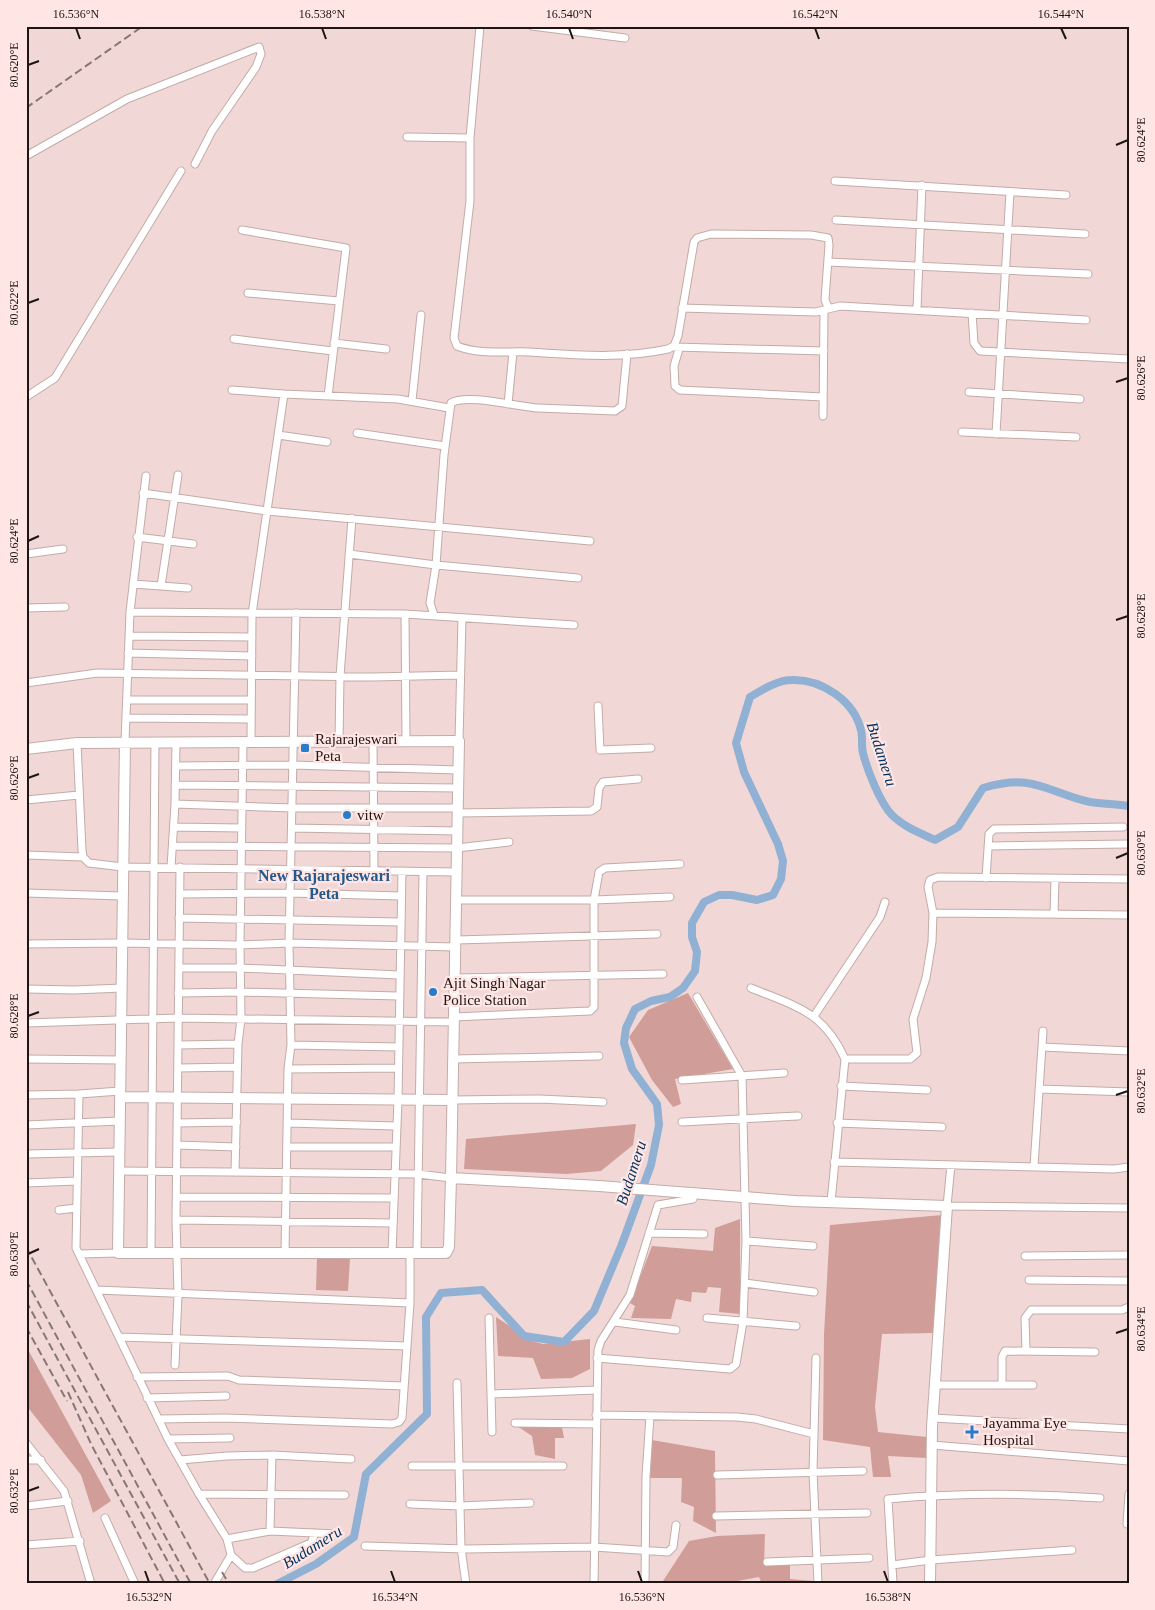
<svg xmlns="http://www.w3.org/2000/svg" width="1155" height="1610" font-family="Georgia,serif">
	<rect width="100%" height="100%" fill="#f1d8d6"/>
	<!-- forest -->
	<path fill="#d19d98" d="M688,993L733,1069L675,1079L681,1104L673,1107L652,1080L629,1037L648,1010Z
		M636,1124L633,1145L601,1171L566,1174L464,1169L466,1139Z
		M942,1215L933,1333L882,1334L875,1407L878,1432L927,1437L926,1458L888,1456L891,1477H873L870,1447L823,1440L824,1335L830,1225Z
		M740,1219V1314L719,1312L721,1288L708,1287L706,1293L692,1292L691,1302L676,1299L671,1319L631,1318L635,1306L630,1303L652,1246L713,1251L715,1228Z
		M317,1257H342L350,1259L348,1291L316,1290Z
		M496,1317L532,1341L543,1344L590,1339V1369L572,1378L541,1379L533,1358L498,1356Z
		M26,1346L111,1501L93,1513L81,1475L26,1405Z
		M517,1426L562,1427L564,1438H555V1459L535,1455L532,1436Z
		M652,1440L715,1451L716,1533L693,1521L694,1507L681,1502L682,1478H650Z
		M765,1534L764,1564L790,1565V1579L813,1581L814,1584H762L759,1577L722,1584H661L689,1541L717,1536Z"/>
	<g fill="none" stroke-linecap="round" stroke-linejoin="round">
		<!-- canal -->
		<path stroke="#91b1d4" stroke-width="8" d="M277,1584L316,1564L354,1537L366,1474L427,1414L426,1317L441,1293L482,1290L524,1336L564,1342L594,1311L622,1244L651,1165L659,1125L657,1104L632,1069L624,1043L626,1028L635,1009L651,1001L670,997L683,988L695,971L697,952L692,937V923L704,902L719,895H732L757,900L773,895L781,879L783,861L778,844L744,772L736,743L750,697C762,690 777,680 792,680C822,679 854,701 861,730C863,737 861,746 863,753C867,769 880,803 892,815C904,827 920,833 935,840L958,827L983,788C1034,773 1044,791 1090,802C1103,804 1116,804 1129,806"/>
		<defs>
			<path id="street" d="M480,26L470,138V201L454,338L457,346C479,355 507,351 530,352C575,355 623,359 668,349L674,346L678,336L694,242L697,238L711,234L811,235L828,238L829,245L825,300L828,307
				M532,26L625,38
				M407,137L470,138
				M26,156L127,99L259,47L261,54L256,67L212,131L195,164
				M835,181L1066,195
				M836,220L1085,234
				M242,230L346,248L328,396
				M828,262L1088,274
				M248,293L339,301
				M682,308L816,312L840,306L1086,320
				M917,309L922,185
				M972,313L974,343L980,351L1129,359
				M234,339L333,351
				M334,343L386,349
				M675,347L824,351
				M679,349L674,366L675,386L680,390L823,397
				M232,390L284,394L398,399L449,408
				M969,392L1080,399
				M26,397L55,378L181,171
				M412,401L421,315
				M508,404L513,352
				M823,416L824,311
				M962,432L1076,437
				M357,433L445,446
				M996,434L1010,192
				M278,435L327,442
				M143,493L267,511L590,541
				M137,537L193,544
				M26,554L63,549
				M349,554L436,565L578,578
				M133,584L188,588
				M161,586L178,475
				M26,608L65,607
				M130,612L405,614L574,625
				M405,614L406,741
				M434,615L430,603L436,565L444,455L451,403C466,393 519,407 538,408C564,409 590,410 615,411L622,406L627,354
				M129,636L252,637
				M128,653L252,656
				M26,683L97,673L373,677L460,675
				M127,700H251
				M598,706L600,750L651,748
				M126,718L251,719
				M459,741L462,618
				M125,742L130,612L146,476
				M251,742L252,614L284,394
				M339,742L340,676L352,518
				M373,742L374,871
				M77,743L82,850L83,857L89,863L123,867L457,872
				M176,766L293,765L458,770
				M175,785L458,788
				M26,800L79,795
				M175,804L176,742
				M458,813L591,811L597,807L599,788L603,782L638,779
				M174,827L242,828
				M292,828L457,831
				M173,846L457,848L509,842
				M988,846L1129,844
				M26,855L83,857
				M171,867L175,804L293,808H458
				M986,878L989,834L994,829L1123,827
				M26,893L122,896
				M180,894L290,893L401,896
				M456,900H594L670,897
				M933,913L1129,915
				M1054,914L1055,879
				M179,918L400,922
				M456,940L657,934
				M26,944L122,943L240,945L289,943L455,947
				M180,968H240L399,975
				M455,978L663,974
				M751,988C797,1007 823,1011 845,1059
				M26,989L74,990L122,988
				M178,993L240,992L398,996
				M814,1016L880,917L885,902
				M454,1017L590,1011L594,1007V900L599,872L605,868L680,864
				M26,1023L178,1018L454,1022
				M178,1045L238,1044
				M291,1045L399,1047
				M1042,1047L1129,1051
				M26,1059L121,1060
				M454,1059L599,1056
				M178,1068L237,1067
				M288,1069L398,1068
				M682,1080L784,1073
				M841,1086L927,1090
				M1039,1089L1129,1092
				M120,1091L79,1094L76,1248L168,1439L199,1494L227,1539L270,1531L337,1534
				M26,1095L79,1094
				M452,1100L540,1099L603,1102
				M682,1122L798,1116
				M177,1123L237,1122
				M287,1123L396,1126
				M837,1123L942,1127
				M26,1125L120,1121
				M177,1145L236,1147
				M287,1147H396
				M26,1154L119,1152
				M834,1162L1114,1169L1129,1167
				M951,1165L947,1206L1129,1208
				M1034,1166L1043,1031
				M119,1171L418,1174L451,1178
				M235,1172L238,1044L241,1019L240,945L243,742
				M26,1183L77,1181
				M177,1197L393,1198
				M831,1202L845,1059H910L917,1053L913,1019L926,978L932,942L933,913L928,887L930,880L938,877L1129,879
				M59,1210L77,1208
				M176,1220L393,1223
				M649,1233L704,1234
				M746,1241L813,1246
				M417,1252L423,872
				M151,1253L155,742
				M285,1253L288,1069L291,1045L289,943L296,613
				M392,1253L398,1100L402,871
				M79,1254L118,1253
				M1025,1256L1129,1255
				M1029,1280L1129,1281
				M745,1283L814,1292
				M97,1290L410,1303
				M489,1318L492,1432
				M707,1318L796,1326
				M615,1322L676,1330
				M119,1337L407,1346
				M1026,1351L1025,1318L1031,1310H1122L1129,1307
				M597,1358L730,1369L736,1364L743,1322L746,1241L742,1076L697,997
				M816,1358L813,1472L818,1584
				M175,1365L178,1295L176,1220L180,867
				M137,1377L228,1376L239,1380L404,1386
				M457,1383L461,1548L466,1584
				M935,1385H1033
				M1002,1385V1357L1005,1351L1095,1352
				M492,1394L596,1390
				M147,1398L226,1396
				M596,1415L737,1417L756,1419L814,1434
				M933,1418L1129,1429
				M158,1419L225,1418L392,1424L399,1422L402,1418L410,1303V1252
				M515,1423L596,1424
				M168,1439L230,1438
				M26,1443L64,1491L91,1584
				M932,1445L1129,1461
				M272,1455L351,1459
				M26,1460H41
				M180,1460L227,1456L272,1455L270,1531
				M412,1466H563
				M717,1475L863,1471
				M199,1494L345,1495
				M410,1504L461,1506L530,1503
				M26,1506L68,1501
				M716,1516L867,1513
				M105,1518L135,1584
				M1127,1524L1129,1494
				M26,1545L80,1541
				M365,1546L466,1549L594,1547L668,1552L673,1547L676,1525
				M231,1555L245,1568H253L311,1543L315,1533
				M767,1562L869,1558
				M892,1565L931,1560L1072,1550
				M214,1584L231,1555L227,1539
				M594,1584L598,1350L601,1341L630,1295L658,1205L693,1199
				M645,1584L646,1476L650,1416
				M893,1584L888,1499C958,1493 1029,1493 1100,1498"/>
			<path id="secondary" d="M26,749L77,743L459,741L451,1178L449,1247L446,1253H118L125,742
				M121,1097L452,1100
				M451,1178L599,1186L795,1201L947,1206L932,1427L930,1584"/>
		</defs>
		<!-- street casing -->
		<use href="#street" stroke="#c3aba8" stroke-width="9"/>
		<!-- secondary casing -->
		<use href="#secondary" stroke="#c3aba8" stroke-width="12"/>
		<!-- street -->
		<use href="#street" stroke="#fff" stroke-width="7"/>
		<!-- secondary -->
		<use href="#secondary" stroke="#fff" stroke-width="10"/>
		<!-- rail -->
		<path stroke="#887775" stroke-width="2" stroke-dasharray="8 4" stroke-linecap="butt" d="M26,108L143,26
			M26,1247L210,1584
			M26,1280L191,1584
			M26,1301L180,1584
			M26,1327L67,1401
			M68,1392L91,1444L165,1584
			M222,1572L229,1584"/>
	</g>
	<!-- ticks -->
	<path fill="none" stroke="#1e1514" stroke-width="2" d="M76,28L80,39M322,28L326,39M569,28L573,39M815,28L819,39M1061,28L1066,39M28,65L39,61M1116,145L1128,140M28,303L39,299M1116,382L1128,378M28,541L39,536M1116,620L1128,616M28,778L39,774M1116,858L1128,853M28,1016L39,1012M1116,1095L1128,1091M28,1254L39,1249M1116,1333L1128,1329M28,1491L39,1487M145,1571L149,1582M391,1571L395,1582M638,1571L642,1582M884,1571L888,1582"/>
	<!-- markers -->
	<g fill="#287cca" stroke="#ffe5e3" stroke-width="2">
		<rect x="300" y="743" width="10" height="10" rx="2.5"/>
		<circle cx="347" cy="815" r="5"/>
		<circle cx="433" cy="992" r="5"/>
		<path d="M969.5 1424.5h5v5h5v5h-5v5h-5v-5h-5v-5h5z"/>
	</g>
	<g text-anchor="middle" dominant-baseline="central" stroke-width="4.5" stroke-linejoin="round" paint-order="stroke">
		<!-- poi labels -->
		<g font-size="15" fill="#1e1514" stroke="#ffe5e3" text-anchor="start">
			<text x="315" y="739">Rajarajeswari<tspan x="315" dy="17">Peta</tspan></text>
			<text x="357" y="815">vitw</text>
			<text x="443" y="983">Ajit Singh Nagar<tspan x="443" dy="17">Police Station</tspan></text>
			<text x="983" y="1423">Jayamma Eye<tspan x="983" dy="17">Hospital</tspan></text>
		</g>
		<!-- water labels -->
		<g font-size="16" font-style="italic" fill="#00335f" stroke="#ffe5e3">
			<text transform="translate(882 754) rotate(72)">Budameru</text>
			<text transform="translate(631 1173) rotate(-72)">Budameru</text>
			<text transform="translate(312 1547) rotate(-32)">Budameru</text>
		</g>
		<!-- neighbourhood labels -->
		<g font-size="16" font-weight="bold" fill="#25588b" stroke="#ffe5e3">
			<text x="324" y="875">New Rajarajeswari<tspan x="324" dy="18">Peta</tspan></text>
		</g>
	</g>
	<!-- border -->
	<rect width="1155" height="1610" fill="none" stroke="#ffe5e3" stroke-width="55"/>
	<rect x="28" y="28" width="1100" height="1554" fill="none" stroke="#1e1514" stroke-width="2"/>
	<g font-size="12" text-anchor="middle" fill="#1e1514">
		<text x="76" y="18">16.536°N</text>
		<text x="322" y="18">16.538°N</text>
		<text x="569" y="18">16.540°N</text>
		<text x="815" y="18">16.542°N</text>
		<text x="1061" y="18">16.544°N</text>
		<text transform="translate(14 65) rotate(-90)" y="4">80.620°E</text>
		<text transform="translate(1141 140) rotate(-90)" y="4">80.624°E</text>
		<text transform="translate(14 303) rotate(-90)" y="4">80.622°E</text>
		<text transform="translate(1141 378) rotate(-90)" y="4">80.626°E</text>
		<text transform="translate(14 541) rotate(-90)" y="4">80.624°E</text>
		<text transform="translate(1141 616) rotate(-90)" y="4">80.628°E</text>
		<text transform="translate(14 778) rotate(-90)" y="4">80.626°E</text>
		<text transform="translate(1141 853) rotate(-90)" y="4">80.630°E</text>
		<text transform="translate(14 1016) rotate(-90)" y="4">80.628°E</text>
		<text transform="translate(1141 1091) rotate(-90)" y="4">80.632°E</text>
		<text transform="translate(14 1254) rotate(-90)" y="4">80.630°E</text>
		<text transform="translate(1141 1329) rotate(-90)" y="4">80.634°E</text>
		<text transform="translate(14 1491) rotate(-90)" y="4">80.632°E</text>
		<text x="149" y="1601">16.532°N</text>
		<text x="395" y="1601">16.534°N</text>
		<text x="642" y="1601">16.536°N</text>
		<text x="888" y="1601">16.538°N</text>
	</g>
</svg>
